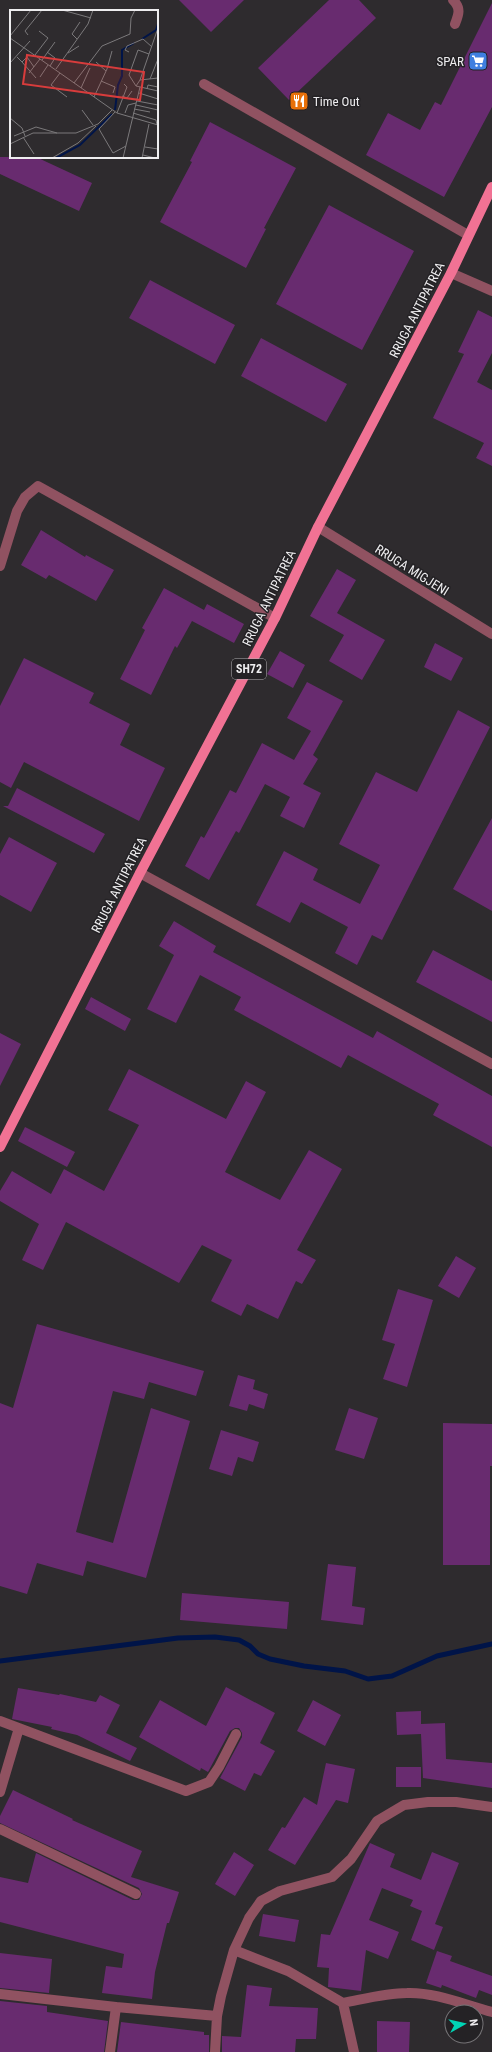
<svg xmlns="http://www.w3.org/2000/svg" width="492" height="2052" font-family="'Roboto Condensed',sans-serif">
	<rect width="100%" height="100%" fill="#2e2b2e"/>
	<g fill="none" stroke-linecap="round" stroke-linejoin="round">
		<!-- stream -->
		<path stroke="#001448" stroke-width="5" d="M0,1661L178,1638L215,1637L239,1640L250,1646L258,1654L270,1659L304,1666L345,1671L368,1679L392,1676L437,1656L492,1644"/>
	</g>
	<!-- building -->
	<path fill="#682b6f" d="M179,0H244L211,32Z
		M329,0H359L376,18L289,100L258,68Z
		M492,3V107L444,197L366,155L388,113L420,130L435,102L441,105Z
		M210,122L296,168L264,228L266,229L246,268L160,222L192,162L190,161Z
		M0,157H36L92,183L79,211L0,174Z
		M329,205L414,251L362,350L276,304Z
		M150,280L235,325L215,364L129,318Z
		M478,310L492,317V353L477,382L492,390V466L476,458L484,443L433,418L464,354L458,352Z
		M261,338L347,384L326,422L241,376Z
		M41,530L85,557L86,555L114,570L96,601L49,575L46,579L21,565Z
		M337,569L356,580L337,613L385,640L362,680L329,661L344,635L310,616Z
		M164,588L204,610L207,604L244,624L234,643L192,621L177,648L175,646L151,695L120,679L145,630L142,628Z
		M435,643L463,658L451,681L424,667Z
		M280,651L305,665L293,688L267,674Z
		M24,658L94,693L89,703L130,724L120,745L165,768L139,821L24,762L11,788L0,782V706Z
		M307,682L343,701L313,755L318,759L303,784L321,793L304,828L280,816L290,797L265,784L239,833L236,831L209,880L185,866L201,836L204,838L230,790L236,793L262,743L294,760L311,731L287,718Z
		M458,710L490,727L382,940L372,935L357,965L335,953L348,927L301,902L290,923L256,905L284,851L318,869L313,880L360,904L380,865L339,844L376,772L417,792Z
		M17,788L105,834L94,853L3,806H8Z
		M492,818V911L453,889Z
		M9,837L57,863L31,912L0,895V854Z
		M174,921L216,946L213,952L373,1038L377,1031L492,1096V1147L433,1115L439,1104L348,1055L341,1068L234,1010L241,997L200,975L176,1023L147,1009L174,955L159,946Z
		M433,950L492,981V1022L416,982Z
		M91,997L131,1019L125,1031L85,1009Z
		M0,1033L21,1044L0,1086Z
		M129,1069L226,1119L246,1081L266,1092L225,1172L280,1200L309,1150L342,1169L297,1250L316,1260L302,1284L296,1281L278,1319L247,1304L241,1316L211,1301L232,1260L202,1245L179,1283L66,1222L43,1270L22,1260L39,1224L0,1201V1191L12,1171L51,1194L64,1169L104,1191L139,1125L108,1110Z
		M25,1127L75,1152L67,1167L18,1141Z
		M456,1256L476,1268L459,1298L438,1286Z
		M398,1289L433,1300L407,1387L383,1379L395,1344L382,1340Z
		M37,1324L204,1371L196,1396L149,1382L144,1399L113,1391L76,1532L113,1543L151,1408L190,1421L146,1578L87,1561L83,1576L37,1563L27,1594L0,1586V1403L13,1408Z
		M238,1375L255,1380L253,1389L268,1394L264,1409L249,1404L247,1411L229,1406Z
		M349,1408L378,1418L364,1459L335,1450Z
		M443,1423L492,1424V1466H490V1565H443Z
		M221,1430L259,1442L253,1462L238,1457L232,1476L209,1469Z
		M328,1564L356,1567L352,1606L365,1608L363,1625L321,1620Z
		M182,1593L289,1602L287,1629L180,1620Z
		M226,1687L275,1713L260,1743L275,1751L261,1776L254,1773L245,1791L220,1778L242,1737V1733L239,1728H235L230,1731L208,1772L201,1768L200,1771L139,1737L160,1700L206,1726Z
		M18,1688L59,1695L60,1694L96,1702L100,1695L120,1705L106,1733L137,1748L130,1761L77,1735L51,1729L52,1727L12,1719Z
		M313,1700L341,1715L325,1746L297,1731Z
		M421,1711V1724L445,1723L446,1759L492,1763V1788L423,1778L421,1734L397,1735L396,1712Z
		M326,1763L355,1769L348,1803L336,1800L295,1865L268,1850L282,1827L285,1828L304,1797L317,1805Z
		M396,1767H421V1787H396Z
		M13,1790L73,1819L72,1820L142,1851L131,1877L179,1892L169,1923H167L155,1972L152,1999L102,1993L106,1966L122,1968L124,1954L0,1922V1877L28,1883L36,1853L133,1900H139L142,1894L139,1888L0,1823V1816Z
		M370,1843L395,1854L390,1867L421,1880L432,1852L459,1863L435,1924L443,1927L434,1950L411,1940L422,1911L410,1906L413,1900L382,1888L369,1920L399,1932L388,1959L366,1950L361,1991L328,1987L329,1968L317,1967L321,1934L330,1935Z
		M234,1852L254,1865L235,1896L215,1884Z
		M263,1914L299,1920L295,1942L259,1936Z
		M437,1951L452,1956L450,1961L492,1976V1995L479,1990L476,1998L442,1985L441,1988L426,1983Z
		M0,1953L52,1959L49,1993L0,1988Z
		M247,1985L272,1988L269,2006L318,2008L316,2039H296L295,2052H222V2036L241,2037Z
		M0,2001L47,2006V2012L108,2021L104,2052H0Z
		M377,2021L410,2022L409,2052H377Z
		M121,2022L204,2032V2035H209V2052H117Z"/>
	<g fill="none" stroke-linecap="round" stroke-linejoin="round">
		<!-- street -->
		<path stroke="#905261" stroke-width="10" d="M453,0C461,8 459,14 455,24
			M204,84L468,235
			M451,273L492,291
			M318,527L492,634
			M0,566L17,511L25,497L38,486L275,618
			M140,873L492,1064
			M0,1721L186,1791L209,1782L219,1767L236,1734
			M0,1792L19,1728
			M0,1829L136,1894
			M234,1950L288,1971L343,2003L354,2052
			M0,1994L116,2007L217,2016
			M343,2003C364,1999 386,1993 407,1993C435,1992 465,2005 492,2012
			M110,2052L116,2007
			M215,2052L217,2016L221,1996L234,1950L249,1918L261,1901L280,1891L332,1877L351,1859L377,1821L404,1805L428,1802H456L492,1807"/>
		<!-- primary -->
		<path stroke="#f17294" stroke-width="10" d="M0,1147L140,873L275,618L318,527L451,273L492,187"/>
	</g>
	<!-- icons -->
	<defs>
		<symbol id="supermarket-square" viewBox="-11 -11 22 22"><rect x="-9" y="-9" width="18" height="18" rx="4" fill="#3f7fe0" stroke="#242225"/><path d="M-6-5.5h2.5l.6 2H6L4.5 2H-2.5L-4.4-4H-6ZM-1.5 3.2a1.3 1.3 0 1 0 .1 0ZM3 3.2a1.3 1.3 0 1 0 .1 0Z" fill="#fff"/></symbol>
		<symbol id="restaurant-square" viewBox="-11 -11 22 22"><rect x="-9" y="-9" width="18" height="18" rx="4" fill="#e8710a" stroke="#242225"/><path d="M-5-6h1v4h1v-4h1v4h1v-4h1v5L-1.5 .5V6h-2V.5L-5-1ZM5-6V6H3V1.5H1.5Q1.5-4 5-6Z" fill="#fff"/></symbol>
	</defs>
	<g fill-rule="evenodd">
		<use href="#supermarket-square" x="467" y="50" width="22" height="22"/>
		<use href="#restaurant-square" x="288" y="90" width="22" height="22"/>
	</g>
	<g text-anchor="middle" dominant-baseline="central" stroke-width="3" stroke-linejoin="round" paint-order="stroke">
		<!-- shield labels -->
		<rect fill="#242225" stroke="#b1b0b2" stroke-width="1" x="232" y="659" width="34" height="20" rx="3"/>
		<g font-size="12" font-weight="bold" fill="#eeedef">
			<text x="249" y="669">SH72</text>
		</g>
		<!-- poi labels -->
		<g font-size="13" fill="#eeedef" stroke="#242225" text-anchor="end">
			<text x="464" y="61">SPAR</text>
			<text x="313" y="101" text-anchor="start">Time Out</text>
		</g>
		<!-- street labels -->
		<g font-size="13" fill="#eeedef" stroke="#242225">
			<text transform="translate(417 310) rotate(-63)">RRUGA ANTIPATREA</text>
			<text transform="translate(412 570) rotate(32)">RRUGA MIGJENI</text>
			<text transform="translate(269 598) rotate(-64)">RRUGA ANTIPATREA</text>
			<text transform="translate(119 885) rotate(-63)">RRUGA ANTIPATREA</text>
		</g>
	</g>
	<!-- overview -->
	<g transform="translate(10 10)">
		<rect width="148" height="148" fill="#2e2b2e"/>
		<path fill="none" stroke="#001448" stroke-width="2" d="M132,29L146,20L148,14M105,100L108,75L112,66V40L124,33M46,148L70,135L102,104"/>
		<path fill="none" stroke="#7b797b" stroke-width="1" d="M52,0L81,8M18,25L15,21L32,0M0,26L21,0M0,28L107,103L148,115M67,29L62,24L70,12M37,42L45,48L40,56M119,42L115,40L117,36L133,29L142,37M58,43L69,36M139,44L128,40L119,65L126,76L148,81M25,45L38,28L29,21M7,47L12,52L17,47L24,57M32,50L45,32M12,52L26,68M86,52L96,61M0,53L20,31M46,59L78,14L83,0M19,63L30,49M50,63L41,75L57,87M30,67L38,55M140,69L148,49M130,70L148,18M91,71L105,77L103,83M64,73L92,36L120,24L121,8L125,0M126,76L130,70L148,68M71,78L80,58M137,79L138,75L148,77M129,83L148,89M112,86L117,88L122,81M84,87L97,59L102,41M127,91L148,95M126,95L148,100M124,99L140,102M72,100L83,115M105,102L89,119L103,143L116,136M107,103L117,77L114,74M115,103L118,95L126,93M123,103L146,110L147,115M0,108L12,118L15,126M4,126L26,117L47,123M13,127L24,144M0,134L23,123H66L88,114L102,100M135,137L148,139M133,145L145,148M42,148L68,133L86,116M113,148L130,77M132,148L139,114"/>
		<path fill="#d83c3c" fill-opacity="0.15" stroke="#d83c3c" stroke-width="2" d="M17,45L134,62L130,90L13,74Z"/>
		<rect width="148" height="148" fill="none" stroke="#eeedef" stroke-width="2"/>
	</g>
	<!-- north arrow -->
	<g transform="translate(464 2024) rotate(82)"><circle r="19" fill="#242225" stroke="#757376"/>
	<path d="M0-3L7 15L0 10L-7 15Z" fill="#01d5b6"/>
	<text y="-6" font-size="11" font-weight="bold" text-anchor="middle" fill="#eeedef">N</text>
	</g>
</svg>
